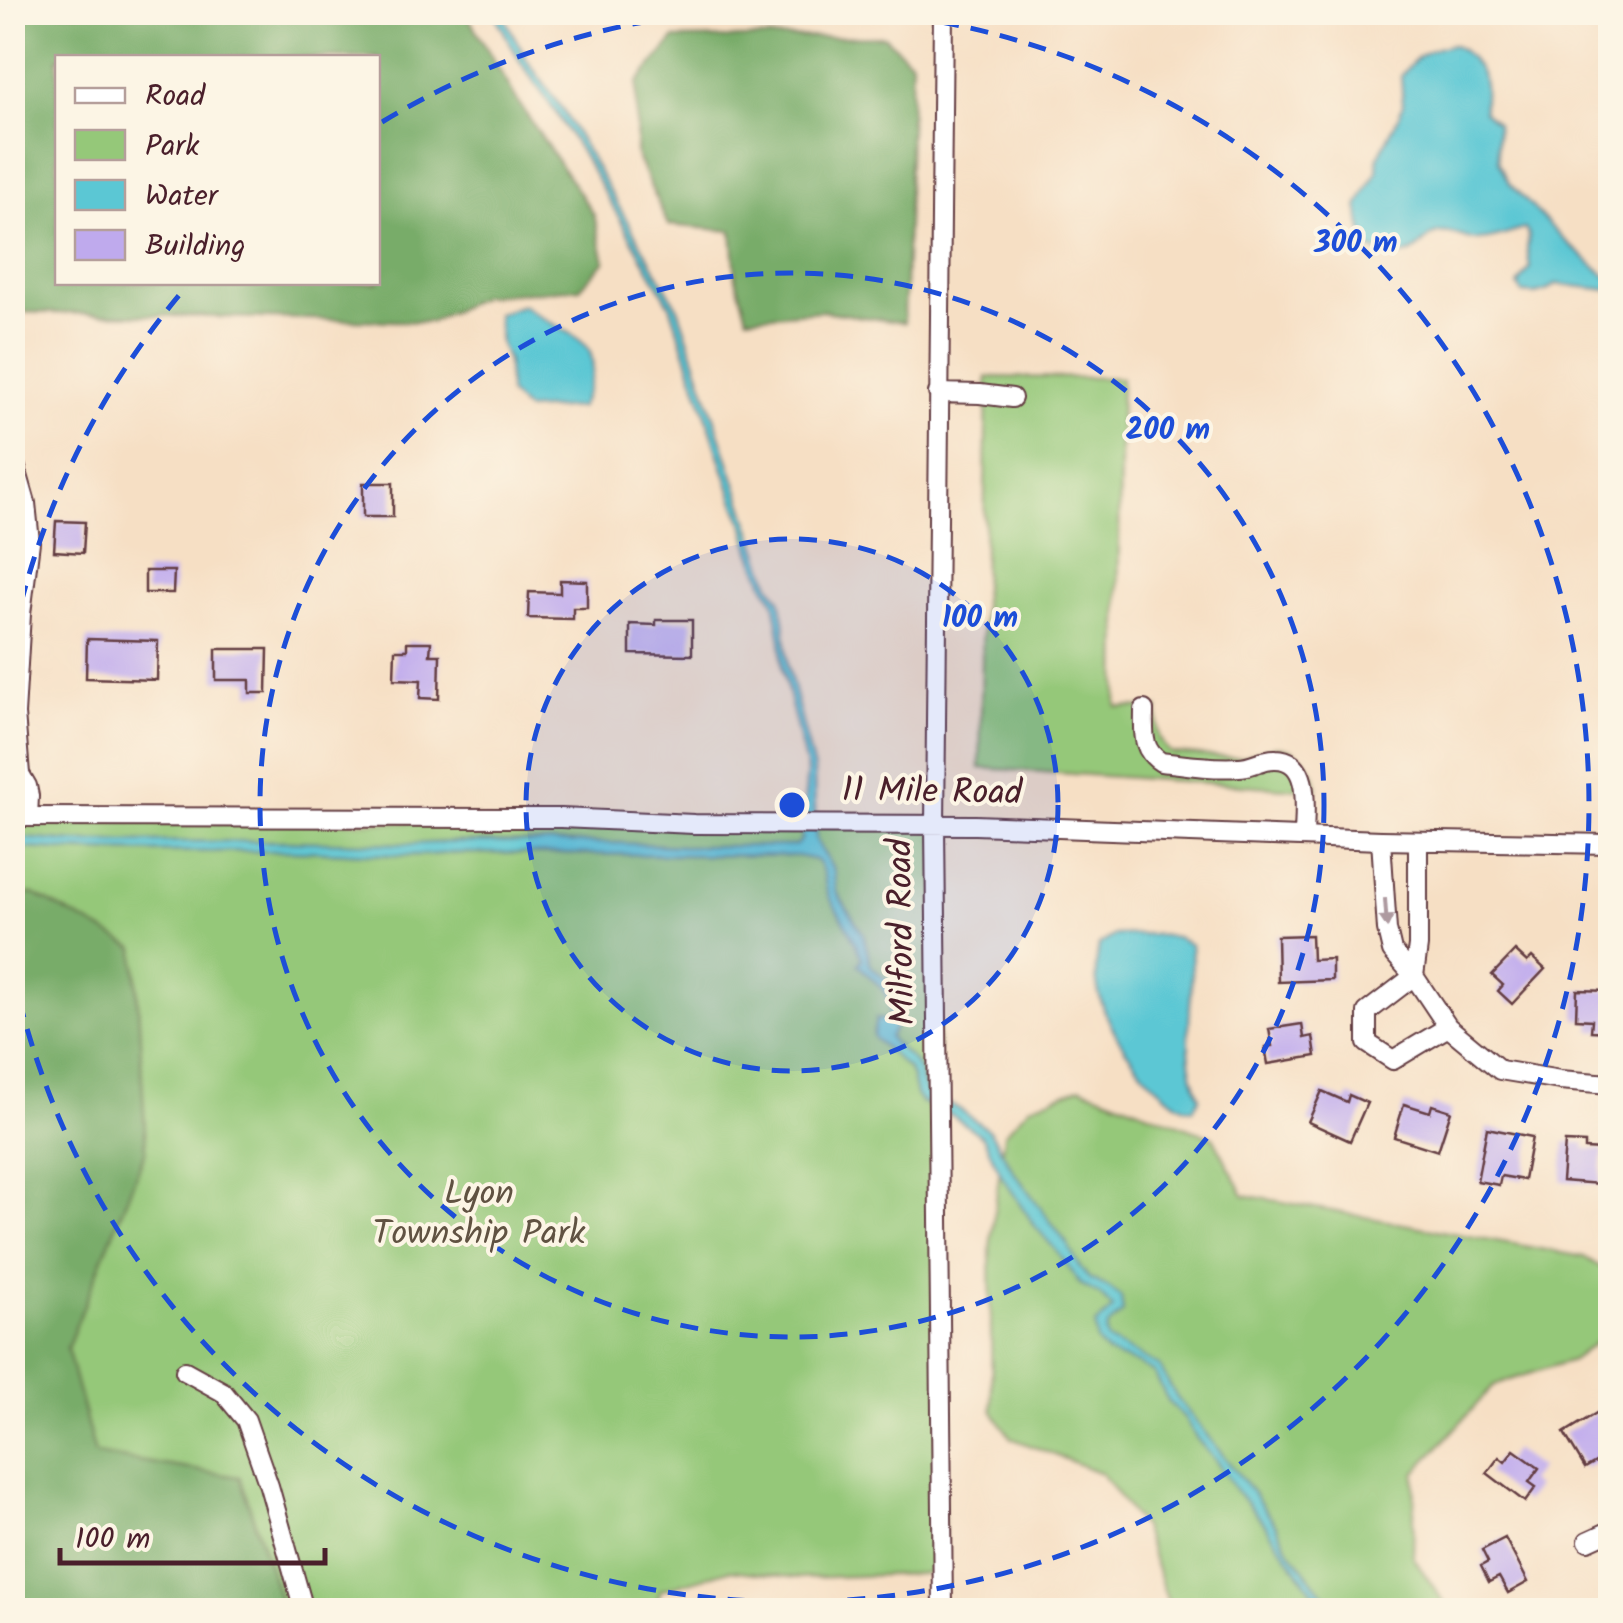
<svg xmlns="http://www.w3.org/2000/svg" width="1623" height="1623" font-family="Kalam,sans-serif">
	<rect width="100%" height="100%" fill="#fcf5e5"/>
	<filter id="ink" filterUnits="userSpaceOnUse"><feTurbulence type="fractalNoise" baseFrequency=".01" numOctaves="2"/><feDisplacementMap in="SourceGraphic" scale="20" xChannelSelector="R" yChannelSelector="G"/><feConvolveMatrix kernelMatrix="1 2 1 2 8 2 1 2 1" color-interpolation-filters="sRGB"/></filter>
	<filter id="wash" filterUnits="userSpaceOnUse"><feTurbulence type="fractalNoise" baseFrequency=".0048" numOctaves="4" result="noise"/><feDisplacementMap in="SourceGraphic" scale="40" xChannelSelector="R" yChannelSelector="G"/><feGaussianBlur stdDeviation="2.25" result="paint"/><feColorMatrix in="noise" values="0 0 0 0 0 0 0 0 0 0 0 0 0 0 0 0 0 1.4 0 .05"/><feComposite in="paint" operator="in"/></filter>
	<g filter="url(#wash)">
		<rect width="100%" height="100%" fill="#f6dfc4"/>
		<!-- green -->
		<path fill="#95c879" stroke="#707452" stroke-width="2.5" d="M987,377L1121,378L1117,707L1158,708C1158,726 1155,742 1172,753C1195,754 1220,759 1243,757C1253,755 1261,748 1272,747C1298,744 1315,767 1317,790L980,768Z
			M12,820L935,825L944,1573L799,1578L729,1570L661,1590L654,1610H13Z
			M1081,1087L1213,1137L1244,1195L1584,1257L1610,1273V1332L1572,1360L1494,1385L1415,1473L1413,1557L1449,1610H1173L1169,1605L1142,1527L1101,1473L1011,1438L992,1410L990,1248L1004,1134L1030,1106Z"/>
		<!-- forest -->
		<path fill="#78ac69" stroke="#61664a" stroke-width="2.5" fill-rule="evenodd" d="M13,12L466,13L520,105L594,215L605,261L580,288L482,296L431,322L13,312ZM58,58H378V282H58Z
			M884,36L912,62L904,323L822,311L747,317L736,278L732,231L668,225L636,155L637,83L674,39Z
			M12,894H34L135,948L146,1150L67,1348L95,1454L240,1477L283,1610H13Z"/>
		<!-- water -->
		<path fill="#5bc7d4" stroke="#527380" stroke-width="2.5" d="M494,13H502L527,60L562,109L678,308L758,549L770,584L780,599L784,620L788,666L814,770L816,840L834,871L836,891L863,934L871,966L893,986L898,997L899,1015L896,1026L889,1037C896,1047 906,1053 914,1062C922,1072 921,1084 927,1094L958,1108L990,1131L1015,1173L1068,1245L1079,1266L1090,1279L1109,1287L1121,1297L1123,1312C1114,1322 1102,1325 1108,1340L1159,1366L1177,1398L1247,1485L1276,1525L1287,1547L1321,1591L1341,1610H1326L1264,1523L1237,1492L1216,1461L1197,1439L1184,1417L1170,1404L1154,1373L1138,1364L1108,1354L1097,1342L1095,1325L1113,1308L1100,1295L1080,1284L1059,1254L1035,1226L1003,1178L983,1137L953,1116L921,1102L916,1095L912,1077L908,1069L875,1039L873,1035L876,1019L888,1020C895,990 874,984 858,964L862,959C854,936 842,919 830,898C822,883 828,873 816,860L798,856L450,853C397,859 342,851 289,851C201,851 114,854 27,848L20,850L13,857V841L23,838L76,842L286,841L411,844L450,842L620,843L683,846H788L796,845L801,840L807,771L782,667L781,641L774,601L765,586L751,551L745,527L733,497L670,305L589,166L556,113L521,63Z
			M1452,45C1466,50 1483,69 1484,85C1485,94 1483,103 1484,112L1497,123L1498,161L1509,183L1563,239L1610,279V290L1556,284L1546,291L1535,294L1522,293L1518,285L1530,268L1527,249L1529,235L1525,229C1508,233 1495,240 1477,240C1463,239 1453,230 1438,233C1426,236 1422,247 1412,252C1397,259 1378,255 1366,245L1358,207L1377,171L1378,157L1400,114L1403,104L1401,76C1416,56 1427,48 1452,45Z
			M523,305C569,340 616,335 580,407L526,410L509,395L507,361L500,344L497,314Z
			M1147,934L1176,937L1191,945C1196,995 1178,1050 1200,1097L1193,1109C1179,1107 1172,1099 1161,1090C1130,1063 1095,1011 1096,968C1096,961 1098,953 1099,945L1115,935Z"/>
		<g id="blocks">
			<!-- building -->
			<path fill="#bfaaed" d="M363,483H393V517H363Z
				M56,521L85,522L83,553L54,551Z
				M145,571H174L173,593H145Z
				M560,580L587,581V608H573V619L528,618L529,592L560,593Z
				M656,620H692V655L630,654V624L656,625Z
				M87,639L158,641L157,680L86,678Z
				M407,642H431L430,655H440L439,699L420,698L421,680L394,679L395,650H407Z
				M216,649H268L267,693H250V680H216Z
				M1311,935L1312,960L1332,959V980L1278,982L1277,936Z
				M1515,951L1527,962L1532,957L1545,969L1512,1004L1498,991L1503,985L1492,975Z
				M1577,990L1610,991V1032L1591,1031L1592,1020L1576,1019Z
				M1302,1024L1304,1038L1313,1036L1316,1056L1268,1064L1265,1047L1272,1046L1269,1029Z
				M1322,1091L1347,1102L1349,1095L1367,1103L1350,1141L1308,1122Z
				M1404,1104L1430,1112L1432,1105L1451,1111L1438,1151L1394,1137Z
				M1487,1128L1532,1137L1524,1180L1501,1176L1499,1185L1477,1181Z
				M1565,1142L1585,1143V1149L1603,1150L1600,1184L1562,1181Z
				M1603,1409L1610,1421V1445L1600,1452L1604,1457L1585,1468L1564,1433Z
				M1514,1450L1539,1468L1529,1482L1536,1487L1525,1502L1487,1473L1499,1457L1505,1462Z
				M1505,1538L1528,1582L1508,1593L1499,1577L1489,1582L1481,1566L1488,1562L1482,1550Z"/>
		</g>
	</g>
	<g filter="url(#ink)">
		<use href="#blocks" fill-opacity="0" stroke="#643c42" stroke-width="2.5"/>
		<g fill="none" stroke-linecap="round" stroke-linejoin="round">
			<defs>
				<path id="minor" d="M943,12L935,825L943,1610
					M938,393L980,394L1012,398
					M12,454L26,503L30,542L21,614L15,714L20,774L27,786L29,796L28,817
					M1144,710C1144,732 1141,750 1161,762C1186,765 1214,769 1239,767C1252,767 1263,758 1276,759C1313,760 1304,812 1304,837
					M12,817L561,818L694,824L975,825L1381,840L1610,844
					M1381,840L1387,930L1392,951L1414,976L1448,1027L1500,1070L1560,1080L1610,1084
					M1418,841V946L1414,976L1367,1012V1043L1393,1060L1448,1027
					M185,1371L223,1392L246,1420L269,1486L304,1610
					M1588,1541L1610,1531"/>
			</defs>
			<!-- minor casing -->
			<use href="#minor" stroke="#643c42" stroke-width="22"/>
			<!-- minor -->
			<use href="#minor" stroke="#fff" stroke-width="18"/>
		</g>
		<!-- one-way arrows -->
		<defs><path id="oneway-solid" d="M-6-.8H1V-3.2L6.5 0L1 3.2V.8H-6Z" transform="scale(2.5)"/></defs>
		<use fill="#ae9aa0" href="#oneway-solid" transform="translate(1386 913) rotate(86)"/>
	</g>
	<!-- distance rings -->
	<circle cx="792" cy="805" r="266" fill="#1d4ed8" fill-opacity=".12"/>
	<g fill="none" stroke="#1d4ed8" stroke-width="5" stroke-dasharray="18 12">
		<circle cx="792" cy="805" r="266"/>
		<circle cx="792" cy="805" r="532"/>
		<path d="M14 632A797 797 0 0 1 186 287M382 122A797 797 0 0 1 702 13M882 13A797 797 0 1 1 14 978"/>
	</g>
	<g text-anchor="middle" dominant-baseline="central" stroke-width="8" stroke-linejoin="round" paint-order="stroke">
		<!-- street labels -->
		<g font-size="35" fill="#4a1f2b" stroke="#fcf5e5">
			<text transform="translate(932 793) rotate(1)">11 Mile Road</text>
			<text transform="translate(903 932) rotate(-91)">Milford Road</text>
		</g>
		<!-- park labels -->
		<g font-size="35" fill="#605242" stroke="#fcf5e5">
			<text x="479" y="1195">Lyon<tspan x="479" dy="40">Township Park</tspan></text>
		</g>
	</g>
	<circle cx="792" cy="805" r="15" fill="#1d4ed8" stroke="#fcf5e5" stroke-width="5"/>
	<g font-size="30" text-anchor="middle" font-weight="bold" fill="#1d4ed8" stroke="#fcf5e5" stroke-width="8" stroke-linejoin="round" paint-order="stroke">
		<text x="1356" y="252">300 m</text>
		<text x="1168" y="439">200 m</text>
		<text x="980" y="627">100 m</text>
	</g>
	<!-- margin -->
	<rect width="1623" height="1623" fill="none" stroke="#fcf5e5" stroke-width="50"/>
	<!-- legend -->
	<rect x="55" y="55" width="325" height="230" fill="#fcf5e5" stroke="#b59f9b" stroke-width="2.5"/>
	<rect x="75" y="88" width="50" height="15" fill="#ffffff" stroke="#b59f9b" stroke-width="2.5"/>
	<text x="145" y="105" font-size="30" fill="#4a1f2b">Road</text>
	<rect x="75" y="130" width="50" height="30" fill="#95c879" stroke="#b59f9b" stroke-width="2.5"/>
	<text x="145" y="155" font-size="30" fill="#4a1f2b">Park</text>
	<rect x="75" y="180" width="50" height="30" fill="#5bc7d4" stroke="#b59f9b" stroke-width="2.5"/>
	<text x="145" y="205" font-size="30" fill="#4a1f2b">Water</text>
	<rect x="75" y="230" width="50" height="30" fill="#bfaaed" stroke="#b59f9b" stroke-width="2.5"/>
	<text x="145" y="255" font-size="30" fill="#4a1f2b">Building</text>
	<!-- scale -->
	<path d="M60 1548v15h265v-15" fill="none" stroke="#4a1f2b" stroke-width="5"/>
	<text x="75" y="1548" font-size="30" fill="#4a1f2b" stroke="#fcf5e5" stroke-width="8" paint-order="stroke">100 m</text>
</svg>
